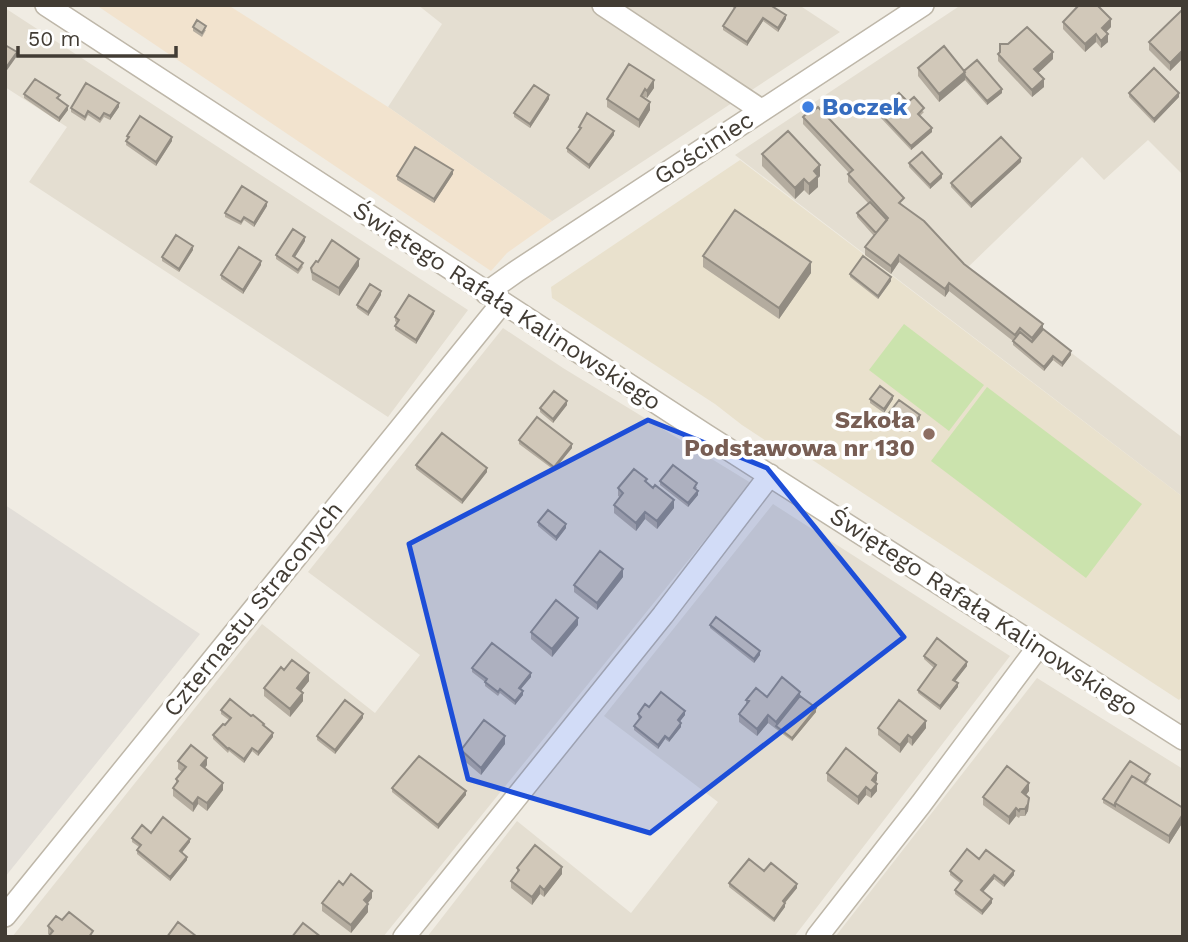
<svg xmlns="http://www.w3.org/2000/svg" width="1188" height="942" font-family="'Work Sans',sans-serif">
	<rect width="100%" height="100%" fill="#f0ece3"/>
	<!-- residential -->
	<path fill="#e4ded1" d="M418,5H799L840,32L552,221L388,107L442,24Z
		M961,5H1183V175L1148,140L1104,180L1082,157L964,271L1183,438V497L735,155Z
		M5,8L468,310L388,417L29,182L67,127L5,87Z
		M503,328L563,368L751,483L383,937H12L262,624L375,713L420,655L308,572Z
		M773,504L1010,656L794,937H427L517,821L631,913L718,802L604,716Z
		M1037,678L1183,769V937H835Z"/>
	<!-- commercial -->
	<path fill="#f2e3ce" d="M96,5H228L388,107L552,221L507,253L491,271Z"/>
	<!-- industrial -->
	<path fill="#e2ded8" d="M5,505L200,634L5,877Z"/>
	<!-- education -->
	<path fill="#e9e1cd" d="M740,160L1183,497V696L1179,700L788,444L783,450L774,446L742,425L715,404L552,298L551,287Z"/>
	<!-- green -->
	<path fill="#cbe3ad" d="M904,324L984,385L949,431L869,370Z
		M987,387L1142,504L1086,578L931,461Z"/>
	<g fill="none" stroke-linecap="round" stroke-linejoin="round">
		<defs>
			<path id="minor" d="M46,5L706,435L1183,739
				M603,5L761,110
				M486,293L517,271L923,5
				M5,916L502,303
				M404,937L663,615L770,475
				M817,937L921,804L1038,647"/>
		</defs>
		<!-- minor casing -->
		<use href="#minor" stroke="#beb7a9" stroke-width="24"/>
		<!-- minor -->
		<use href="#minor" stroke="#fff" stroke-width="21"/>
	</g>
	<!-- wall -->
	<path fill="#b4ac9f" d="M730,5H770L786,19L778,32L763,21L747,46L723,30V26L735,9Z
		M1183,9V58L1170,71L1149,50V42Z
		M1063,22L1111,27L1106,32L1108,42L1101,48L1096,42L1085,52L1063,29Z
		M193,27L206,30L202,37L193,31Z
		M998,54L1053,59L1038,73L1044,87L1032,97L998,61Z
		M629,64L654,88L647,98L645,97L644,98L650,110L639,128L607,107V99Z
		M918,68L964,71L1002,93L987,105L965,80L939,102L918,76Z
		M1129,93L1179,97L1154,123L1129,97Z
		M24,94L60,99L59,100L68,110L59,122L24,98Z
		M549,99L530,128L514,117V113Z
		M908,102L924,112L920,116L932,132L911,150L879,116V112Z
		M119,107L110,120L104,117L100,123L88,115L85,121L71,112V108Z
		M803,117L904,206L964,264L1043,330L1071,355L1062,367L1053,360L1044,371L1013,345V341L949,291L945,297L899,262L891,274L865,255V247L874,236L857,217V213L868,203L848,182V174L849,173L803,124Z
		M579,127L614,135L589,169L567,152V148L579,131Z
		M127,136L172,141L156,166L126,145Z
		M762,154L820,176L818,178V187L809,195L804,190L795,199L762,166Z
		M1021,162L971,208L951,187V183Z
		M909,163L942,178L930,189L909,167Z
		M453,174L434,203L397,180V176Z
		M267,206L254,227L244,220L241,225L225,217V213Z
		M305,241L295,257L303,267L298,274L276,259V255Z
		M193,250L179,272L162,261V257Z
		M703,256L811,273L779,319L703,267Z
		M261,265L243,294L221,279V275Z
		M359,266L339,296L312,280L311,268Z
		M850,274L891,281L878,299L850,277Z
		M381,295L368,316L357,308V305Z
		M434,314L416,344L395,330V326L397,323L395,321V317Z
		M870,399H893L884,413L870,403Z
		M567,405L553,423L540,412V408Z
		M889,413L920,419L910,432L889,417Z
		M519,440L572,448L554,470L519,444Z
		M416,465L487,472L462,504L416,469Z
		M660,481L697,487L696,489L698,495L688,507L660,485Z
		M647,483L674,508L657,529L645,519L636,531L614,513V505L620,497L618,496V488Z
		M538,522L566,528L556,541L538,526Z
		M623,577L597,610L574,592V585Z
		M578,625L552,657L531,639V632Z
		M710,625L760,655L754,663L710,628Z
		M924,656L967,666L955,681L958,687L940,710L918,693V690L934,668L924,659Z
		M472,668L531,677L521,689L523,695L515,705L500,693L498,696L485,686V682L472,672Z
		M284,670L309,681L301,691L303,701L290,717L264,696V688Z
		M800,696L816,712L792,741L768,723L757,736L739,722V714L746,705V700L767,697Z
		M649,707L685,715L679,722L681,727L669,742L665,739L658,749L634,730V726L639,719L638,717V714Z
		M221,710L264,726L273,737L258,756L252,751L244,763L229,751L228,753L213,739V735L225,725L229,720L221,714Z
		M363,718L335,754L317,740V736Z
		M878,728H926L912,746L908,742L900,753L878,735Z
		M505,744L481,775L461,758V750Z
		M178,761L207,765L205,768L223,790L207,811L198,804L193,812L173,796V788L176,784V779L182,772L178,769Z
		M827,773L877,780L876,783L877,791L871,798L866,795L858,805L827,781Z
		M1150,778L1146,784L1183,808V822L1169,844L1103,803V799Z
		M392,788L466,795L438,829L392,792Z
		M1029,791L1026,795L1029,806L1028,811L1025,816H1020L1019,818L1016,816L1009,825L983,805V797Z
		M151,833L190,842L182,852L187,860L170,881L137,854V850L139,847L132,842V838Z
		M979,859L1014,875L1004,887L994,879L983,892L992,903L982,915L955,894V890L960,883L950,875V871Z
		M517,868L562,874L544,897L540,894L532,905L511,888V881L517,873Z
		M764,871L797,888L785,903V907L774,922L729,887V883Z
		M343,885L372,898L367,903L368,912L351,933L322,911V903Z
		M62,920L93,937L50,935L48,934V926Z"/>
	<!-- shaded-wall -->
	<path fill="#928c82" d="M786,15V19L778,32V28Z
		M763,18V21L747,46V42Z
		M1111,19V27L1102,36V28Z
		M1096,34V42L1085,52V44Z
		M1108,34V42L1101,48V41Z
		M1183,50V58L1170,71V63Z
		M17,52V56L5,73V69Z
		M1053,52V59L1034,77V69Z
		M965,72V80L939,102V94Z
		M1044,79V87L1032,97V90Z
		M654,80V88L647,98V91Z
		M1002,89V93L987,105V101Z
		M1179,93V97L1154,123V119Z
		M549,95V99L530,128V124Z
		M650,102V110L639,128V120Z
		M119,103V107L110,120V116Z
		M68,106V110L59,122V118Z
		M932,128V132L911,150V146Z
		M614,131V135L589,169V165Z
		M172,137V141L156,166V162Z
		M1021,158V162L971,208V204Z
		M820,165V176L818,178V187L809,195V184L814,171Z
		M453,170V174L434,203V199Z
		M942,174V178L930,189V185Z
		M804,179V190L795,199V188Z
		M267,202V206L254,227V223Z
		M305,237V241L293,260V256Z
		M193,246V250L179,272V269Z
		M899,255V262L891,274V266Z
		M359,259V266L339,296V288Z
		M261,261V265L243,294V290Z
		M811,262V273L779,319V308Z
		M891,277V281L878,299V296Z
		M949,283V291L945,297V289Z
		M381,291V295L368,316V312Z
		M434,311V314L416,344V340Z
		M1043,324V332L1032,346V338Z
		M1071,351V355L1062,367V363Z
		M1053,356V360L1044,371V367Z
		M893,396V399L884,413V409Z
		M567,401V405L553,423V419Z
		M920,415V419L910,432V429Z
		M572,444V448L554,470V467Z
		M487,468V472L462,504V500Z
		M698,491V495L688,507V503Z
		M674,500V508L657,529V521Z
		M645,512V519L636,531V523Z
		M566,524V528L556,541V537Z
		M623,569V577L597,610V603Z
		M578,618V625L552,657V649Z
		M760,651V655L754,663V659Z
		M967,662V666L953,684V680Z
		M309,673V681L297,696V688Z
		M531,673V677L519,691V688Z
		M958,683V687L940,710V706Z
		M523,691V695L515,705V701Z
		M800,692V699L776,726V729V722Z
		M303,693V701L290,717V709Z
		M816,708V712L792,741V738Z
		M685,711V715L678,724V720Z
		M363,714V718L335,754V750Z
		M768,715V723L757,736V729Z
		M926,721V728L912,746V738Z
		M681,723V727L669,742V739Z
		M273,733V737L258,756V752Z
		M908,735V742L900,753V745Z
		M505,736V744L481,775V768Z
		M665,736V739L658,749V745Z
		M252,748V751L244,763V759Z
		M207,758V765L201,773V765Z
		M877,773V780L872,787V780Z
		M223,783V790L207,811V803Z
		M1029,783V791L1022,800V792Z
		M877,784V791L871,798V791Z
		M866,787V795L858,805V797Z
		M466,791V795L438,829V825Z
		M198,797V804L193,812V804Z
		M1029,798L1028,811L1025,816V809Z
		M1016,808V816L1009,825V817Z
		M1183,814V822L1169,844V836Z
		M190,839V842L180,855V851Z
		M187,857V860L170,881V877Z
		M562,867V874L544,897V890Z
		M1014,871V875L1004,887V883Z
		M994,875V879L981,894V890Z
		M797,884V888L783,905V901Z
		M540,886V894L532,905V897Z
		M372,891V898L364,908V900Z
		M992,899V903L982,915V911Z
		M785,903V907L774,922V919Z
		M368,904V912L351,933V925Z"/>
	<!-- building -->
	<path fill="#d1c8b9" stroke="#928c82" stroke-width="2" d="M735,5H770L786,15L778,28L763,18L747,42L723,26L736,6Z
		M1079,5H1097L1111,19L1102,28L1108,34L1101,41L1096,34L1085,44L1063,22Z
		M1183,9V50L1170,63L1149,42Z
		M197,20L206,26L202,33L193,27Z
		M1027,27L1053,52L1034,69L1044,79L1032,90L998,54L1000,52V44H1008Z
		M5,45L17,52L5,69Z
		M944,46L965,72L939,94L918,68Z
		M977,60L1002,89L987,101L965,76L964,71Z
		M629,64L654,80L647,91L645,89L641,96L650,102L639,120L607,99Z
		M1154,68L1179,93L1154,119L1129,93Z
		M35,79L60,95L57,98L68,106L59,118L24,94Z
		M86,83L119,103L110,116L104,113L100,119L88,111L85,117L71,108Z
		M534,85L549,95L530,124L514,113Z
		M899,93L908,102L914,97L924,108L918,114L932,128L911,146L879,112Z
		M818,107L904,198L899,203L924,221L964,264L1043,324L1032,338L1020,328L1015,335L949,283L945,289L899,255L891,266L865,247L888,218L848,174L853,170L803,117L808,112L810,114Z
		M587,113L614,131L589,165L567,148L581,128L579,127Z
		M140,116L172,137L156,162L126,141L129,137L127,136Z
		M788,131L820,165L814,171L818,176L809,184L804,179L795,188L762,154Z
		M1001,137L1021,158L971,204L951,183Z
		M415,147L453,170L434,199L397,176Z
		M922,152L942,174L930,185L909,163Z
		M242,186L267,202L254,223L244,217L241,222L225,213Z
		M870,202L887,220L876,233L857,213Z
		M735,210L811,262L779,308L703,256Z
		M293,229L305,237L293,256L303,263L298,270L276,255Z
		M176,235L193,246L179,269L162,257Z
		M332,240L359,259L339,288L312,272L311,268L316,261L318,262Z
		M239,247L261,261L243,290L221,275Z
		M863,256L891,277L878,296L850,274Z
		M370,284L381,291L368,312L357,305Z
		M409,295L434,311L416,340L395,326L399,320L395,317Z
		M1043,329L1071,351L1062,363L1053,356L1044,367L1013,341L1020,332L1032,342Z
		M880,386L893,396L884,409L870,399Z
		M554,391L567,401L553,419L540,408Z
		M899,400L920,415L910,429L889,413Z
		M537,417L572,444L554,467L519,440Z
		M442,433L487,468L462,500L416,465Z
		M673,465L697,483L694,488L698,491L688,503L660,481Z
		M634,469L647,479L645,481L653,488L655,485L674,500L657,521L645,512L636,523L614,505L623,493L618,488Z
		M548,510L566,524L556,537L538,522Z
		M600,551L623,569L597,603L574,585Z
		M556,600L578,618L552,649L531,632Z
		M716,617L760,651L754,659L710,625Z
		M937,638L967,662L953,680L958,683L940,706L918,690L936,665L924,656Z
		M492,643L531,673L519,688L523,691L515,701L500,689L498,692L485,682L487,679L472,668Z
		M292,660L309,673L297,688L303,693L290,709L264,688L281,667L284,670Z
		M782,677L800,692L776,722L768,715L757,729L739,714L749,701L746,700L756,688L767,697Z
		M661,692L685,711L678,720L681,723L669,739L665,736L658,745L634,726L641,717L638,714L645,704L649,707Z
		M800,696L816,708L792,738L776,726Z
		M230,699L251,716L253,715L264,724L263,725L273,733L258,752L252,748L244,759L229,748L228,749L213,735L223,724L225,725L231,718L221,710Z
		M345,700L363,714L335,750L317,736Z
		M899,700L926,721L912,738L908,735L900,745L878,728Z
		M484,720L505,736L481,768L461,750Z
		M191,745L207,758L201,765L223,783L207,803L198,797L193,804L173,788L178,781L176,779L186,767L178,761Z
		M846,748L877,773L872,780L877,784L871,791L866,787L858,797L827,773Z
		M419,756L466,791L438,825L392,788Z
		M1130,761L1150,774L1144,783L1132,776L1115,803V806L1103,799Z
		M1007,766L1029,783L1022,792L1029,798L1028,804L1025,809H1020L1019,811L1016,808L1009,817L983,797Z
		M1132,776L1183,808V814L1169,836L1115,803Z
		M163,817L190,839L180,851L187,857L170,877L137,850L141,845L132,838L142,825L151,833Z
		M535,845L562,867L544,890L540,886L532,897L511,881L519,870L517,868Z
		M967,849L979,859L986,850L1014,871L1004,883L994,875L981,890L992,899L982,911L955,890L962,881L950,871Z
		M749,859L764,871L771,863L797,884L783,901L785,903L774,919L729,883Z
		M351,874L372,891L364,900L368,904L351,925L322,903L339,881L343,885Z
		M69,912L93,931L89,937H48L53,931L48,926L56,916L62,920Z
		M178,922L196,936L195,937H167Z
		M303,923L321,937H292Z"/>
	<!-- marked area -->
	<path fill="#1d4ed8" fill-opacity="0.2" stroke="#1d4ed8" stroke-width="5" stroke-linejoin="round" d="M648,420L767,468L904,637L650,833L468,779L409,544Z"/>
	<!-- markers -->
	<circle fill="#3f7fe0" stroke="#fff" stroke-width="2.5" cx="808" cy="107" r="7"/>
	<circle fill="#8d6e63" stroke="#fff" stroke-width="2.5" cx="929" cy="434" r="7"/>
	<g text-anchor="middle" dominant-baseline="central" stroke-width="7" stroke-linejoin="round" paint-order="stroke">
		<!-- shop labels -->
		<g font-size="24" font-weight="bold" fill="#366cbe" stroke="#fff" text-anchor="start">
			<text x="822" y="107">Boczek</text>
		</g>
		<!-- street labels -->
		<g font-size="24" fill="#423c34" stroke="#fff">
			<text transform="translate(704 148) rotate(-33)">Gościniec</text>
			<text transform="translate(507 306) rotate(33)">Świętego Rafała Kalinowskiego</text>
			<text transform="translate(253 609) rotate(-51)">Czternastu Straconych</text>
			<text transform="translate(984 612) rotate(33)">Świętego Rafała Kalinowskiego</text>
		</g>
		<!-- education labels -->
		<g font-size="24" font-weight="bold" fill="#785e54" stroke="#fff" text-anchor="end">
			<text x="915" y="420">Szkoła<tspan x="915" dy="28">Podstawowa nr 130</tspan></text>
		</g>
	</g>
	<!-- border -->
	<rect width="1188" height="942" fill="none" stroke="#423c34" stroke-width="14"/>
	<!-- scale -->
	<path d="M18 46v10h158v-10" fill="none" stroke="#423c34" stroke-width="3.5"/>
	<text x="28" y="46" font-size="21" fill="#423c34" stroke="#ffffff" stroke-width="5" paint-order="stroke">50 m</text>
</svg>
